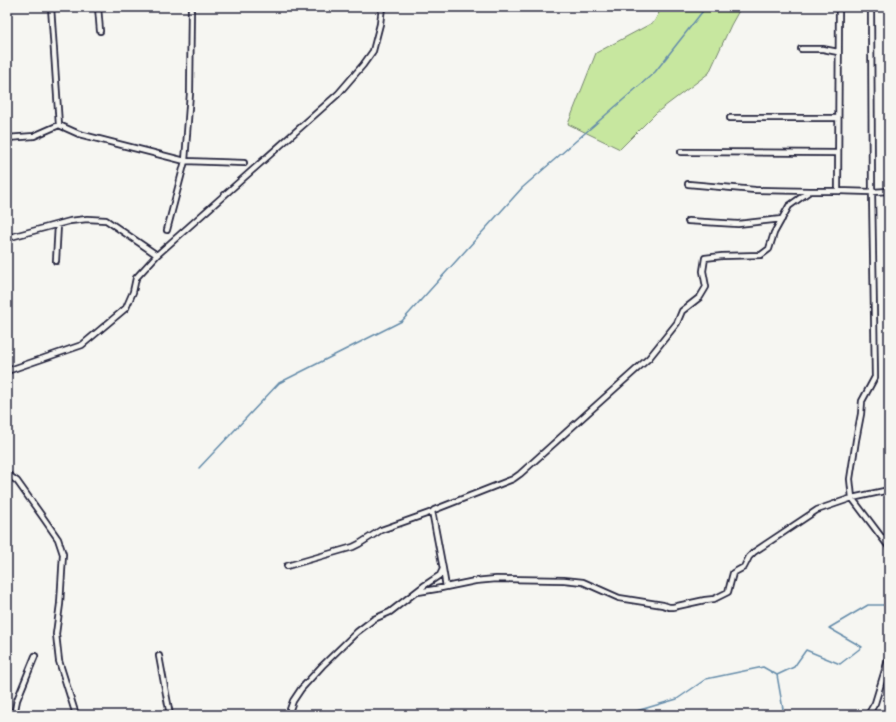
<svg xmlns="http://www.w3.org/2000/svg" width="896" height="722" font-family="Mynerve,sans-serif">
	<rect width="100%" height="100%" fill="#f6f6f2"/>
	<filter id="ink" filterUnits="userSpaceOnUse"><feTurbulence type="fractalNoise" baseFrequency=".025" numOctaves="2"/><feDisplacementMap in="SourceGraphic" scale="8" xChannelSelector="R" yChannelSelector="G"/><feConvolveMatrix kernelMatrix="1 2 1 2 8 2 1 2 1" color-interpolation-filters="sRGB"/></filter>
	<g filter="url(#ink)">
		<!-- green -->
		<path fill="#c7e79f" stroke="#74846d" d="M662,7H741L731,25L709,73L656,113L620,149L568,124L596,53L654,22Z"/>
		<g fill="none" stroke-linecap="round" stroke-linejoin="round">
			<!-- stream -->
			<path stroke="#658caa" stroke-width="1.5" d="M199,468L279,383L402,321L522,188L655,72L706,7
				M623,715L677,699L706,679L763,667L777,675
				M784,715L777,675L794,667L806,650L840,664L862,647L829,628L868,605H889"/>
			<defs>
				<path id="street" d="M51,7L59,125L79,134L185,161L244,163
					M98,7L100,31
					M871,7L872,192L875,377L862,401L861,414L856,440L850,479L852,498L889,547
					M801,49H823L838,52
					M730,118H838
					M7,138L34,136L59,125
					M681,152L838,153
					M688,184L755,190L810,191
					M838,191L872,192L889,191
					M688,221L738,224L782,219
					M167,230L185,161L190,93L191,7
					M7,238L70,221L87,219L106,220L157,255
					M56,261L58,225
					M7,371L82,345L126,308L133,292L136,278L157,255L338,94L363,65L373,51L380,24L382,7
					M7,474L17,481L42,516L58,539L63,554L60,604L56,634L59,661L76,715
					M287,566L353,547L359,544L381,530L432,512
					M443,569L446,587
					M418,592L436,589L475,581L496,579L564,580L583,582L619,598L663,605L669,607H673L705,600L714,599L728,592L733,573L744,567L749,557L754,552L817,510L852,498L889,490
					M159,656L170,715
					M14,715L17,700L35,656
					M288,715L293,701L301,689L322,666L357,632L374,619L390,612L425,585L440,575L443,569L433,516L432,512L434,510L513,479L520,474L592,409L649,358L677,323L682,311L700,297L706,287L703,271L705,258L722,256L761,255L769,249L774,233L789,206L810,191H838L839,7
					M868,715L875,703L889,657
					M879,715L889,713"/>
			</defs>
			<!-- street casing -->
			<use href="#street" stroke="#22223b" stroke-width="8"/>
			<!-- street -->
			<use href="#street" stroke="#f6f6f2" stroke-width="4.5"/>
		</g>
	</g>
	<!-- margin -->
	<rect width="896" height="722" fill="none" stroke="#f6f6f2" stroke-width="24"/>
	<rect x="12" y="12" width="872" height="698" fill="none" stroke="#22223b" stroke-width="1.5" filter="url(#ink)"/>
</svg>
